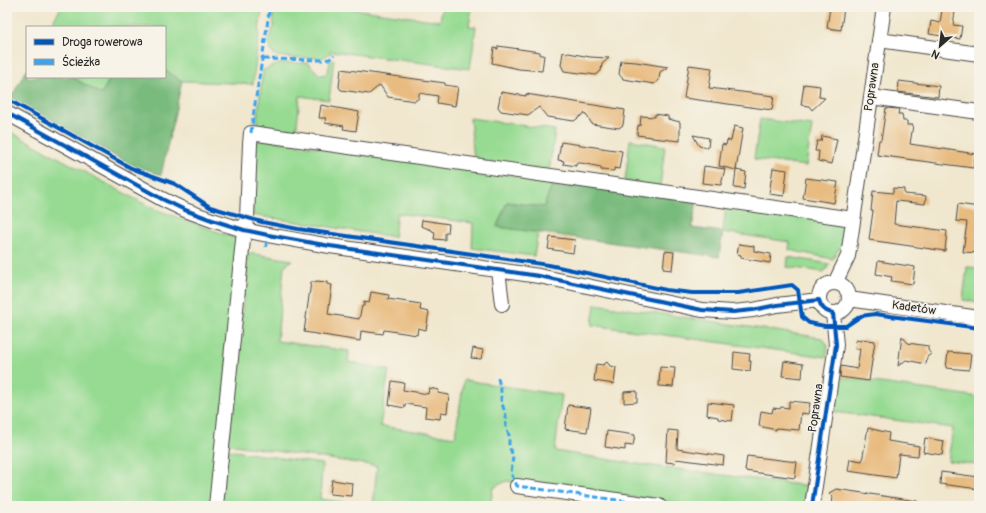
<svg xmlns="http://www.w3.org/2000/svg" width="986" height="513" font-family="Pangolin,sans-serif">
	<rect width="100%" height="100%" fill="#f7f3e8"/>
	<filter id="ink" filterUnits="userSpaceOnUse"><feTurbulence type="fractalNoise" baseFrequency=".025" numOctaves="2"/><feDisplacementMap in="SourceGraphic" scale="8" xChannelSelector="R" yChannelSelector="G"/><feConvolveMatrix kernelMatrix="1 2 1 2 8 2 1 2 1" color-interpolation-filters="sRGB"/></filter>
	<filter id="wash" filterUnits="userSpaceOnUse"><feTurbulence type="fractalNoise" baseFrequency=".012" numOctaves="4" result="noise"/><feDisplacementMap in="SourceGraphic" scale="16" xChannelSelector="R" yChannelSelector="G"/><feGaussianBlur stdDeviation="0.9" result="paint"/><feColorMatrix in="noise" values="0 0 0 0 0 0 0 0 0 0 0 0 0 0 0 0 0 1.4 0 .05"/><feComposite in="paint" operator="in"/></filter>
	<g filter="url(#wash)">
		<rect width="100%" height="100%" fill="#f0e7ce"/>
		<!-- green -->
		<path fill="#97db93" stroke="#61835f" d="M61,7H262L253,84L182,81L165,70V27H50Z
			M272,7H338L440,21L442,7H472L469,26L476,27L470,69L330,51L331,53L322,58H292L277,56L272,53L268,41L274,26Z
			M334,59L329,100L300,96L296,134L256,129L263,70L281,63H308L319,74L324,75L328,71L330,62Z
			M72,77H111L101,94Z
			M470,118L555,130L549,171L474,160Z
			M760,119L812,126L806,166L754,159Z
			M7,130L152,208L240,240L213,506H7Z
			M254,138L553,181L544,207L507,202L497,226L538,232L534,256L472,248L473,223L397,213L394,237L252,215Z
			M630,140L665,146L660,186L625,181Z
			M726,205L846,223L842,248H839L833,259L789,250L790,242L723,232Z
			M248,253L292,260L284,266L277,341L349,351L348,362L389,370L380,426L455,437L464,380L562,395L555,451L637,464L808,486L804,506H701L506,481L493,488L490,506H373L377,466L228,444Z
			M788,257L830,264L824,272L787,267Z
			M967,267L979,268V302L963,300Z
			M595,304L823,338L828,346L826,357L592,325Z
			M839,377L979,397V465L948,461L953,428L835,412Z
			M227,450L322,464L320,499L367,506H221Z"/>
		<!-- forest -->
		<path fill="#79bb7d" stroke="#527354" d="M27,69V77H72L101,94L111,77H165V70L182,81L161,175L131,165L11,98Z
			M553,181L697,201L692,228L723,232L719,257L497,227L507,202L544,207Z"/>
		<g id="blocks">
			<!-- building -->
			<path fill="#e8bb80" d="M830,7H844L841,30L827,28Z
				M942,10L955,11L953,25L962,26L960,39L929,34L931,21L940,23Z
				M498,46L540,52V55H544L542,71L519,69L492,63L494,48L498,49Z
				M563,52L590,57L609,58L602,64L601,71L596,75L564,71L561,65Z
				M621,61L636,62L668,67L660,72L659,80L654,84L623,79L619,74Z
				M689,65L712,68L709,88L774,96L772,110L684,98Z
				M341,69L445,83V85L458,87L455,106L437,103L438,96L419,93V98L415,101L388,97L380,85L369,94L341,90L339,87Z
				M899,81L939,86L938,97L898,92Z
				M804,84L820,86L819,97L825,98L812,110L809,106L801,105Z
				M501,92L526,96V94L625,110L623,125L619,128L592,124L585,113L574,121L547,117L539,107L528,115L501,111L498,107Z
				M321,105L359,112L356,131L343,129L344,126L325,123L326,118H319Z
				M886,108L899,109L898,114H902L903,121H907V125H913L910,144L976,154L973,168L877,155L879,140H881Z
				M655,114L668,116V119L680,122V141L652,138V137L637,135L638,125L640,126L641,116L655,117Z
				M734,126L743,128L736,170L719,166L722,144L726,145L727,140L731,141Z
				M693,135L709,138L708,148L699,146Z
				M822,136L837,139L832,164L818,161L819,151H815L817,141H821Z
				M561,142L622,151L619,169L614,168V171L601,170V167L581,163H576V166L563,164L564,161L558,160Z
				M704,166L725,169L721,185L702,183Z
				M773,168L787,170L784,196L769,194Z
				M736,170L746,172L744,189L734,188Z
				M806,178L838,182L834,203L803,198Z
				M893,188L904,189V194L926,196L925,204L896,201L894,224L947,231L945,251L869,240L873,211H871L873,191L893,193Z
				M958,204L979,207V253L963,252L967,222L956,221Z
				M422,220L449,224L448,233H445V240L434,239L435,232L432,231V230L421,226Z
				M550,237L575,240L573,253L548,249Z
				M739,244L754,246V251L771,254L770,263L741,258V255L737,254Z
				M665,251L674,252L672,270L663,269Z
				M878,261L915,267L913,284L891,281L892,277L876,274Z
				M316,281L327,282V284L332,285L328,314L359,319L362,306H364V302L369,303L371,292L389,295L388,299L421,304L420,310L429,312L426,330L418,328L417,335L384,330L383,334L361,331L360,341L304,332L311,282H316Z
				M902,336L908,343L928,346V350L931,354L927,357L926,364L906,360L898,366Z
				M862,339L875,341L869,381L840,377L841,366L857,369L860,349H855L856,340L862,341Z
				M473,348L483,350L481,359L471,358Z
				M734,352L750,354L749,361H751L750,371L733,369Z
				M948,352L971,354L969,370L946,368Z
				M784,361L803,364L802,378L782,376Z
				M607,362L610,366L616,367L614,384L594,381L596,364L603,365Z
				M660,367L675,368L673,387L659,386Z
				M392,381L404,383L403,390L428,394L429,388L439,390L438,393L449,395L447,413L441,412L440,419L425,417L426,407L405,404V408L389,405Z
				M637,391V402L624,403V392Z
				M789,401L810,403L808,414L801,413L799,430L776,428V430L759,426L761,411L772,413L773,408L780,409L781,407L789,408Z
				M708,402L734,405L732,421L718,419V417L707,415Z
				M568,405L591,408L587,432L565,429Z
				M868,428L889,433L888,441L919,446L918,456L899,454L896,478L848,471L850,459L862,461Z
				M668,430L678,431L677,449L724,456L723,465L676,459L675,463L666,462Z
				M607,431L635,435L633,446L625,445V450L605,447Z
				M925,438L944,441L942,455L923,452Z
				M747,456L797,462L795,478L745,471Z
				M941,472L979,477V489L940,484Z
				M332,480L352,483L351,496L330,494Z
				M836,489L917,501V506H848L832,504L833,497L829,493Z"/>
		</g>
	</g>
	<g filter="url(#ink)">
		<use href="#blocks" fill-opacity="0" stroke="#494743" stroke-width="1"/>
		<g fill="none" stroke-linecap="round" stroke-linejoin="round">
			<defs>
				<path id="minor" d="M879,40L979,54
					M871,97L979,112
					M7,113L162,199L185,210L212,220L244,230L268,235L330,246L539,276L702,310L733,312L753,310L777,305L819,300
					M498,270L502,304
					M819 298a15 15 0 1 1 30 0a15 15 0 1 1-30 0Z
					M835,283L848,256L884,7
					M849,299L979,318
					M517,486L659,506
					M216,506L244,230L247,218L250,144L251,133L853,219
					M812,506L836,345L833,313"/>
			</defs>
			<!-- minor casing -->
			<use href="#minor" stroke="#494743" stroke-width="16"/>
			<!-- minor -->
			<use href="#minor" stroke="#fff" stroke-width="14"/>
			<!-- quiet -->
			<path stroke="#3ea3eb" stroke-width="3" stroke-dasharray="6 3" stroke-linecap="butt" d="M263,59L323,60L330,59L334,55
				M251,133C256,92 264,52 269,11L268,7
				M266,247L268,232
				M498,378L501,391V400L506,416V427L509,435V446L513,456L511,473L517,486L659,506"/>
			<defs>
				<path id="cycleway" d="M7,99L131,168L175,184L210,207L262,222L298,229L549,265L666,290L692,293H738L792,285L798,290L802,317L809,323L825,326H846L861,316L875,314L979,328
					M7,113L162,199L185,210L212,220L244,230L268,235L330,246L539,276L702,310L733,312L753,310L777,305L819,300C821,308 825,312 833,313L836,345L812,506"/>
			</defs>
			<!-- cycleway casing -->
			<use href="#cycleway" stroke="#f7f3e8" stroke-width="6"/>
			<!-- cycleway -->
			<use href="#cycleway" stroke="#0057b8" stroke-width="4"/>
		</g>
	</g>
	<g text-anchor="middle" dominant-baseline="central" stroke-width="3" stroke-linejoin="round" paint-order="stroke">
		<!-- street labels -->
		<g font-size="12" fill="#2b2b2b" stroke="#f7f3e8">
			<text transform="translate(872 87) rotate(-82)">Poprawna</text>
			<text transform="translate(914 308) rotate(8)">Kadetów</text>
			<text transform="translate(816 408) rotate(-82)">Poprawna</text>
		</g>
	</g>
	<!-- margin -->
	<rect width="986" height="513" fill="none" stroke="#f7f3e8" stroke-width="24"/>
	<!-- legend -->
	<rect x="26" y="26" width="140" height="52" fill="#f7f3e8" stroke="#a5a39c"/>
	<rect x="34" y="39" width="20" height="6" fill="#0057b8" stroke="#a5a39c"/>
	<text x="62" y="46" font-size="12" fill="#2b2b2b">Droga rowerowa</text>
	<rect x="34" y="59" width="20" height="6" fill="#3ea3eb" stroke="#a5a39c"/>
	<text x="62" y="66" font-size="12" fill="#2b2b2b">Ścieżka</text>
	<!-- north arrow -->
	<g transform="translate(940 46) rotate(208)" stroke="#f7f3e8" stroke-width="3" paint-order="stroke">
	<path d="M0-3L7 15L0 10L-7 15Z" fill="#2b2b2b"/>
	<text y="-6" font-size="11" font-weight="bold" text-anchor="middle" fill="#2b2b2b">N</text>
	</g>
</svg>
